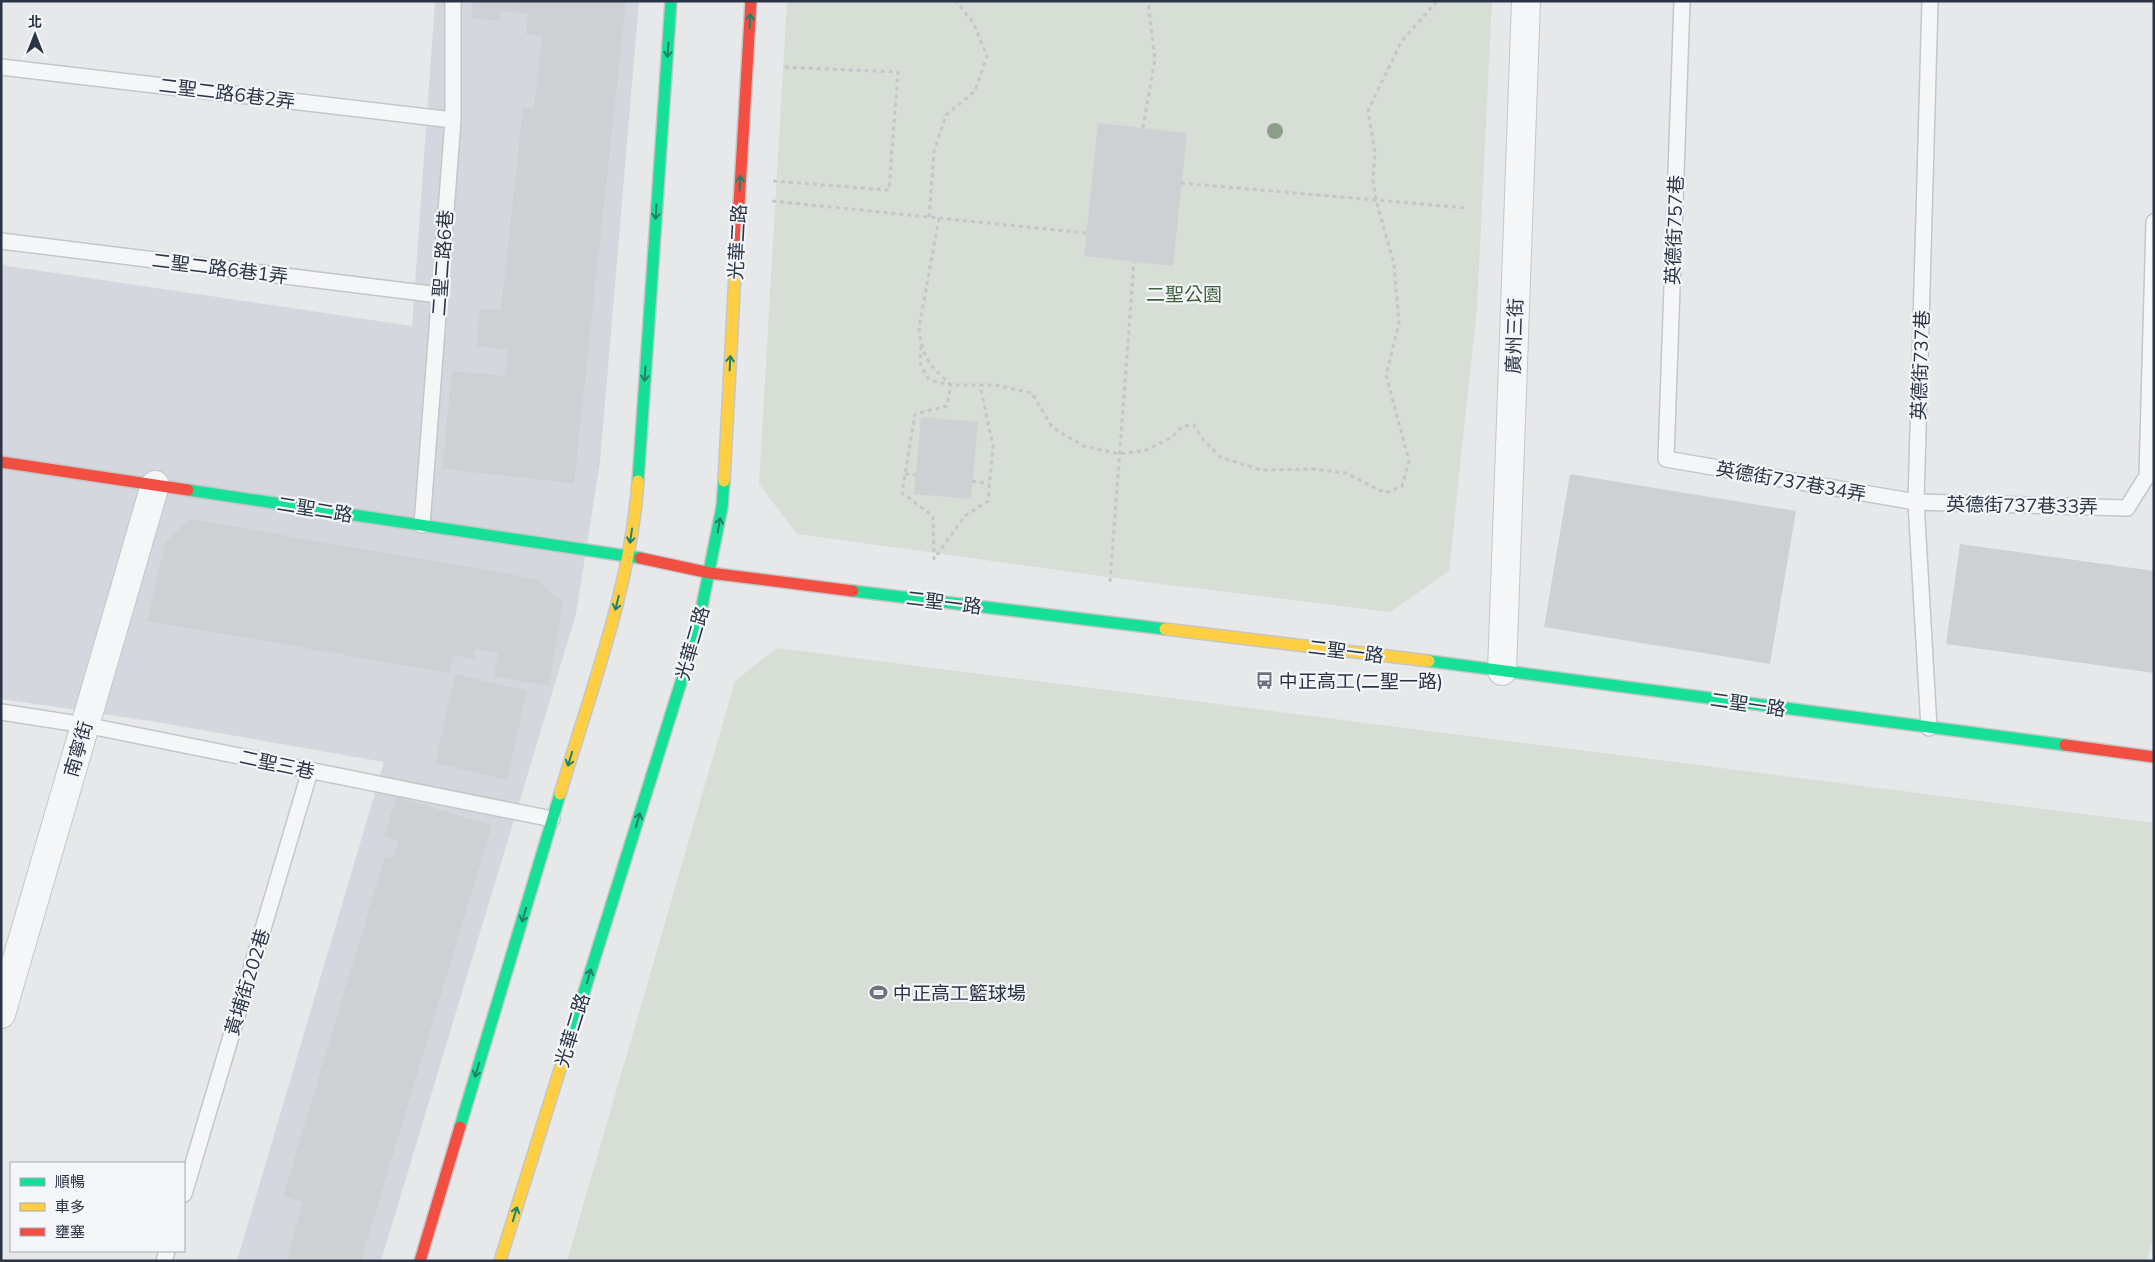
<svg xmlns="http://www.w3.org/2000/svg" width="2155" height="1262" font-family="Mulish,'Noto Sans TC',sans-serif">
	<rect width="100%" height="100%" fill="#e6e8ea"/>
	<!-- built -->
	<path fill="#d4d7dd" d="M435,1H639L600,462L576,614L381,1261H237L384,762L150,721L1,699V265L412,326Z"/>
	<!-- green -->
	<path fill="#d6ded6" d="M787,1H1492L1477,307L1449,571L1390,612L1144,582L797,534L759,484Z
		M777,648L2154,823V1235L2147,1261H567L735,681Z"/>
	<!-- building -->
	<path fill="#ced0d3" d="M473,1H626L574,483L442,469L452,371L505,376L508,350L476,346L480,309L501,310L523,108L534,109L542,36L526,34L528,14L501,11L500,21L471,18Z
		M1098,123L1187,133L1173,266L1084,256Z
		M921,417L978,422L971,499L914,494Z
		M1570,474L1796,511L1770,664L1544,627Z
		M189,519L537,579L563,603L549,686L494,677L498,653L475,649L474,659L453,655L450,673L147,621L165,542Z
		M1960,544L2154,571V673L1946,644Z
		M455,674L527,691L507,780L435,763Z
		M396,797L492,825L361,1261H286L303,1202L283,1196L385,856L392,859L398,841L384,836Z"/>
	<g fill="none" stroke-linecap="round" stroke-linejoin="round">
		<defs>
			<path id="lane" d="M1682,1L1666,459L1916,502L2127,508L2147,476L2154,222
				M1,67L453,120
				M1,241L439,295
				M422,525L453,120V1
				M1,712L85,725L552,819
				M1929,728L1916,502L1930,1
				M184,1194L310,771
				M164,1261L167,1251"/>
			<path id="street" d="M1502,671L1526,1
				M1,1014L155,485"/>
			<path id="fast" d="M638,481L671,1
				M188,490L640,558
				M853,591L1165,629
				M1429,661L2065,745
				M566,1050L697,631L722,507L724,481
				M460,1127L560,794"/>
			<path id="slow" d="M724,481L736,255
				M1165,629L1429,661
				M560,794C590,693 631,586 638,481
				M500,1261L566,1050"/>
			<path id="jam" d="M736,255L751,1
				M1,462L188,490
				M640,558L710,573L853,591
				M2065,745L2154,757
				M420,1261L460,1127"/>
		</defs>
		<!-- lane casing -->
		<use href="#lane" stroke="#c4c6c8" stroke-width="18"/>
		<!-- street casing -->
		<use href="#street" stroke="#c4c6c8" stroke-width="30"/>
		<!-- fast casing -->
		<use href="#fast" stroke="#c4c6c8" stroke-width="14"/>
		<!-- slow casing -->
		<use href="#slow" stroke="#c4c6c8" stroke-width="14"/>
		<!-- jam casing -->
		<use href="#jam" stroke="#c4c6c8" stroke-width="14"/>
		<!-- path -->
		<path stroke="#c5c6ca" stroke-width="3" stroke-dasharray="4 4" stroke-linecap="butt" d="M1143,128L1155,59L1148,1
			M773,181L889,190L898,72L781,67
			M1181,183L1467,208
			M772,201L1086,233
			M929,217L934,151L946,115L975,91L987,56L974,24L956,1
			M939,218L919,328C922,359 929,364 951,385H995L1032,393L1052,427L1083,446L1120,454L1147,450L1172,437L1183,426L1194,425L1201,437L1220,457L1261,470L1314,469L1346,473L1385,493L1402,486L1409,461L1386,375L1399,323L1394,264L1376,200L1373,180L1375,153L1368,111L1401,42L1437,1
			M921,346L920,363L929,380L951,385L947,406L915,414L902,493L933,516L934,559L965,516L988,501L993,446L980,385
			M905,474L916,475
			M972,481L989,484
			M1110,582L1134,262"/>
		<!-- lane -->
		<use href="#lane" stroke="#f5f6f7" stroke-width="15"/>
		<!-- street -->
		<use href="#street" stroke="#f5f6f7" stroke-width="28"/>
		<!-- fast -->
		<use href="#fast" stroke="#16e098" stroke-width="11"/>
		<!-- slow -->
		<use href="#slow" stroke="#ffcf43" stroke-width="11"/>
		<!-- jam -->
		<use href="#jam" stroke="#f24e42" stroke-width="11"/>
	</g>
	<!-- trees -->
	<circle fill="#8a9e88" cx="1275" cy="131" r="8"/>
	<!-- one-way arrows -->
	<defs><path id="oneway-shaft" d="M-6 0H5M1.5-3L5.5 0L1.5 3" fill="none" stroke-width="1.6" stroke-linecap="round" stroke-linejoin="round" transform="scale(1.25)"/></defs>
	<g stroke="#22816a">
		<use href="#oneway-shaft" transform="translate(750 21) rotate(-87)"/>
		<use href="#oneway-shaft" transform="translate(668 50) rotate(94)"/>
		<use href="#oneway-shaft" transform="translate(740 183) rotate(-87)"/>
		<use href="#oneway-shaft" transform="translate(656 212) rotate(94)"/>
		<use href="#oneway-shaft" transform="translate(730 363) rotate(-87)"/>
		<use href="#oneway-shaft" transform="translate(645 374) rotate(94)"/>
		<use href="#oneway-shaft" transform="translate(719 525) rotate(-80)"/>
		<use href="#oneway-shaft" transform="translate(631 536) rotate(98)"/>
		<use href="#oneway-shaft" transform="translate(617 603) rotate(104)"/>
		<use href="#oneway-shaft" transform="translate(570 759) rotate(107)"/>
		<use href="#oneway-shaft" transform="translate(638 820) rotate(-73)"/>
		<use href="#oneway-shaft" transform="translate(524 915) rotate(107)"/>
		<use href="#oneway-shaft" transform="translate(589 976) rotate(-73)"/>
		<use href="#oneway-shaft" transform="translate(477 1070) rotate(107)"/>
		<use href="#oneway-shaft" transform="translate(515 1214) rotate(-73)"/>
	</g>
	<!-- icons -->
	<defs>
		<symbol id="bus-bare" viewBox="-9 -9 18 18"><path d="M-5-6H5V4H4V6H2V4H-2V6H-4V4H-5ZM-3.5-4V0h7V-4ZM-3.5 1.2v1.5H-2V1.2ZM2 1.2v1.5H3.5V1.2Z" fill="#6c737f" stroke="#f4f6f9" stroke-width="2.5" paint-order="stroke"/></symbol>
		<symbol id="stadium-bare" viewBox="-9 -9 18 18"><path d="M0-5a6.5 5 0 1 0 0 10a6.5 5 0 1 0 0-10ZM-3.5-1.8h7v3.6h-7Z" fill="#6c737f" stroke="#f4f6f9" stroke-width="2.5" paint-order="stroke"/></symbol>
	</defs>
	<g fill-rule="evenodd">
		<use href="#bus-bare" x="1252" y="668" width="25" height="25"/>
		<use href="#stadium-bare" x="866" y="980" width="25" height="25"/>
	</g>
	<g text-anchor="middle" dominant-baseline="central" stroke-width="4.5" stroke-linejoin="round" paint-order="stroke">
		<!-- street labels -->
		<g font-size="19" fill="#2b3445" stroke="#f4f6f9">
			<text transform="translate(227 93) rotate(7)">二聖二路6巷2弄</text>
			<text transform="translate(1674 230) rotate(-88)">英德街757巷</text>
			<text transform="translate(737 242) rotate(-87)">光華二路</text>
			<text transform="translate(442 263) rotate(-86)">二聖二路6巷</text>
			<text transform="translate(220 268) rotate(7)">二聖二路6巷1弄</text>
			<text transform="translate(1514 336) rotate(-88)">廣州三街</text>
			<text transform="translate(1920 365) rotate(-88)">英德街737巷</text>
			<text transform="translate(1791 481) rotate(10)">英德街737巷34弄</text>
			<text transform="translate(2022 505) rotate(1)">英德街737巷33弄</text>
			<text transform="translate(315 509) rotate(9)">二聖二路</text>
			<text transform="translate(944 602) rotate(7)">二聖一路</text>
			<text transform="translate(692 643) rotate(-74)">光華二路</text>
			<text transform="translate(1346 651) rotate(7)">二聖一路</text>
			<text transform="translate(1748 704) rotate(8)">二聖一路</text>
			<text transform="translate(78 749) rotate(-74)">南寧街</text>
			<text transform="translate(277 764) rotate(12)">二聖三巷</text>
			<text transform="translate(247 982) rotate(-73)">黃埔街202巷</text>
			<text transform="translate(572 1030) rotate(-73)">光華二路</text>
		</g>
		<!-- park labels -->
		<g font-size="19" fill="#3f6138" stroke="#f4f6f9">
			<text x="1184" y="294">二聖公園</text>
		</g>
		<!-- poi labels -->
		<g font-size="19" fill="#2b3445" stroke="#f4f6f9" text-anchor="start">
			<text x="1279" y="681">中正高工(二聖一路)</text>
			<text x="893" y="993">中正高工籃球場</text>
		</g>
	</g>
	<!-- border -->
	<rect width="2155" height="1262" fill="none" stroke="#2b3445" stroke-width="5"/>
	<!-- legend -->
	<rect x="10" y="1162" width="175" height="90" fill="#f4f6f9" stroke="#a4a8b1"/>
	<rect x="20" y="1178" width="25" height="8" fill="#16e098" stroke="#a4a8b1"/>
	<text x="55" y="1187" font-size="15" fill="#2b3445">順暢</text>
	<rect x="20" y="1203" width="25" height="8" fill="#ffcf43" stroke="#a4a8b1"/>
	<text x="55" y="1212" font-size="15" fill="#2b3445">車多</text>
	<rect x="20" y="1228" width="25" height="8" fill="#f24e42" stroke="#a4a8b1"/>
	<text x="55" y="1237" font-size="15" fill="#2b3445">壅塞</text>
	<!-- north arrow -->
	<g transform="translate(35 35)" stroke="#f4f6f9" stroke-width="4" paint-order="stroke">
	<path d="M0-4L9 19L0 12L-9 19Z" fill="#2b3445"/>
	<text y="-8" font-size="14" font-weight="bold" text-anchor="middle" fill="#2b3445">北</text>
	</g>
</svg>
